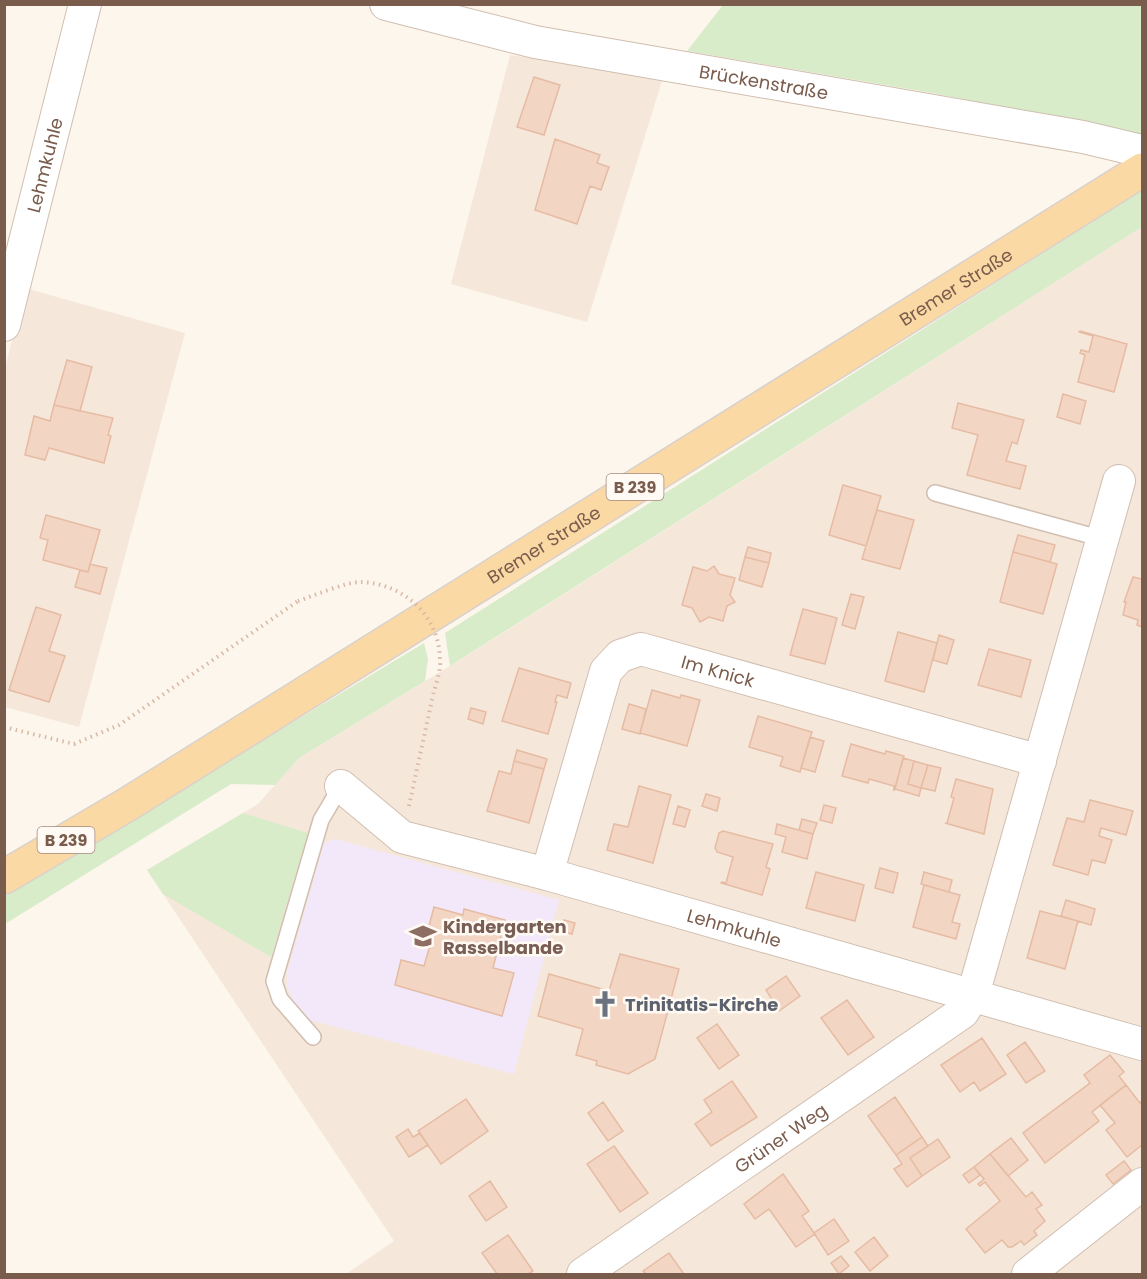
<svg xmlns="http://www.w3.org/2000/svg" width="1147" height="1279" font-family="Poppins,sans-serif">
	<rect width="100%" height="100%" fill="#fdf6ec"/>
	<!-- residential -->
	<path fill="#f5e8da" d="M510,55L663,78L587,322L451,284Z
		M1142,227V1274H346L394,1241L147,870L258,804L299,758L473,652Z
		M25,288L185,333L79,727L5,707L4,372Z"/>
	<!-- education -->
	<path fill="#f3e8fa" d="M335,839L559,900L514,1074L310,1020L294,1002L287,987V973L324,843Z"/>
	<!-- green -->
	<path fill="#d8ecc9" d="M723,5H1142V133L1140,135L932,93L687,51Z
		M1142,190V227L450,666L445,633Z
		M424,643L428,659L425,681L299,758L275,785L231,784L5,924V896Z
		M243,813L308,833L271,957L163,894L147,870Z"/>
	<!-- building -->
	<path fill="#f3d5c3" stroke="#e6bba3" stroke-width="1.5" d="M534,77L560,85L544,135L517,127Z
		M555,139L600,155L597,163L609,167L601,190L590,186L577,224L535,210Z
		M1080,331L1127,344L1114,392L1078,382L1085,355L1080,353L1081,350L1089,352L1093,336L1079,332Z
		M67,360L92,367L80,411L54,405Z
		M1063,394L1086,401L1080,424L1057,417Z
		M958,403L1024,420L1017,444L1012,442L1006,461L1026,466L1020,489L967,475L978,435L952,428Z
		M54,405L113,418L108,435L111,436L104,463L49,448L45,460L25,455L34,416L50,421Z
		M843,485L881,496L866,546L829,535Z
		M877,510L914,520L900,569L862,559Z
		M46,515L100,530L88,572L43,560L48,540L40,538Z
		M1018,535L1055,545L1050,562L1013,552Z
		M748,547L771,553L769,563L745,557Z
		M1013,552L1057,564L1043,614L1000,602Z
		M745,557L769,563L762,587L739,580Z
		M90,564L107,568L100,594L75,587L80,570L88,572Z
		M714,566L719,574L735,578L730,595L735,602L727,606L723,621L709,617L700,622L692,608L682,605L693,567L707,571Z
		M1133,577L1142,579V627L1137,625L1138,620L1123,615L1126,602H1124Z
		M851,594L864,597L855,629L842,625Z
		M36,607L61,615L49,651L65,656L49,702L9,690Z
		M803,609L837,618L825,664L790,655Z
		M898,632L937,643L924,692L885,681Z
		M939,635L954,640L947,664L933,660Z
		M989,649L1031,660L1021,697L978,685Z
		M519,668L571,683L567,698L557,695L555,702H557L548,734L502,721Z
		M652,690L680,698L681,695L700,700L687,746L640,733Z
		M629,704L646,709L640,734L622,729Z
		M471,708L486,712L483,724L468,719Z
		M758,716L812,732L800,772L780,766L783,757L749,747Z
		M810,737L824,741L815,772L801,768Z
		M851,744L885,754L886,751L904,756L894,791V786L869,779L868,783L842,776Z
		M517,750L547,759L544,769L514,761Z
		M903,758L914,761L908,784L921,788L919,796L895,789Z
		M514,761L544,769L529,823L487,811L499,771L511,774Z
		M914,761L928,765L921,788L908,784Z
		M928,765L941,768L935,791L921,788Z
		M956,779L993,789L984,834L945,823H947L954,798L951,797Z
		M639,786L671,795L653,863L607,850L614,824L628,827Z
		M706,794L720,798L717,811L702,806Z
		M1090,800L1133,811L1126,835L1101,828L1099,836L1112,840L1105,863L1092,860L1088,875L1053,865L1067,818L1084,822Z
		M824,805L836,808L832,823L820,820Z
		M678,806L690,810L685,827L673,824Z
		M802,819L817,823L813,834L799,830Z
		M777,824L813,834L807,859L782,852L786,837L775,834Z
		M723,831L773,844L766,867L770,869L762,895L721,883L722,882L726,883L733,857L717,852L715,848L719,833Z
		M880,868L898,873L893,893L875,888Z
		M816,872L864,885L855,921L806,908Z
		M924,872L952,880L949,892L921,884Z
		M924,885L960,895L952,922L960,924L956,939L913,927Z
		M1066,900L1095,909L1091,925L1061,916Z
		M434,907L463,915L464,909L505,920L493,968L514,973L502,1016L395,985L401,960L424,966L431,942L425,941Z
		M1040,911L1078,921L1065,969L1027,958Z
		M564,920L575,923L572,934L561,931Z
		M620,954L679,969L655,1059L628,1074L596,1065L597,1061L576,1055L583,1029L538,1016L549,974L609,991Z
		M786,976L800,996L779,1011L766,990Z
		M847,1000L874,1037L848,1055L821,1018Z
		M717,1024L739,1055L719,1069L697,1038Z
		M982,1038L1006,1074L980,1091L974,1082L960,1092L941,1065Z
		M1025,1042L1045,1071L1026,1083L1007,1055Z
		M1110,1055L1124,1072L1119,1076L1126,1085L1092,1112L1099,1121L1045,1163L1023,1133L1090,1083L1084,1075Z
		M732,1081L757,1117L711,1146L695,1124L712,1112L704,1100Z
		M1126,1085L1140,1103L1142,1101V1145L1127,1157L1106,1130L1115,1123L1100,1105Z
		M895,1097L922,1137L896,1155L868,1116Z
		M466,1099L488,1131L441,1164L418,1131Z
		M603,1102L623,1131L608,1141L588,1113Z
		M408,1129L413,1137L420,1133L428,1145L409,1157L396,1137Z
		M922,1137L928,1146L910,1158L922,1176L907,1187L894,1169L902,1164L896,1155Z
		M1011,1138L1028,1160L1008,1176L990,1154Z
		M938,1139L950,1157L922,1176L910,1158Z
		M614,1146L648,1193L620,1212L587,1164Z
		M990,1154L1026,1197L1032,1192L1042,1205L1036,1209L1045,1221L1034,1231L1037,1235L1024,1245L1021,1241L1012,1247H1008L1002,1240L985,1253L966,1229L1000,1201L985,1182L980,1186L978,1184L984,1179L974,1167Z
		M1124,1161L1131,1170L1113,1184L1106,1175Z
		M974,1167L980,1175L969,1183L963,1175Z
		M783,1174L809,1211L802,1216L815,1234L796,1247L769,1209L755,1219L744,1204Z
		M490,1181L507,1207L486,1221L469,1196Z
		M834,1219L849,1241L828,1255L814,1233Z
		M508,1235L533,1271L528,1274H497L482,1253Z
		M874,1237L888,1256L870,1271L855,1252Z
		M669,1253L684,1274H646L643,1271Z
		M841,1256L849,1266L839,1274L831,1263Z"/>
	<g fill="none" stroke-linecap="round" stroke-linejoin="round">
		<defs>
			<path id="lane" d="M935,493L1103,539
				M313,1037L280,999L274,981L321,820L341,786"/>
			<g id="street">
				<path id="s1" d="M386,4L535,42L1083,137L1142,151"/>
				<path id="s2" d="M4,325L85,4"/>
				<path id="s3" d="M341,786L402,837L547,874L1142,1044"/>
				<path id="s4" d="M547,874L606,671L620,656L641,649L1040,761"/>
				<path id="s5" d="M583,1274L963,1012L973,995L1119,481"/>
				<path d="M1028,1274L1142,1184"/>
			</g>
			<g id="primary">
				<path id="s6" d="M4,877L128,804L1142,170"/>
			</g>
		</defs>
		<!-- lane casing -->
		<use href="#lane" stroke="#d1beb0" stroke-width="18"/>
		<!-- street casing -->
		<use href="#street" stroke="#d1beb0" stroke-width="34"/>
		<!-- primary casing -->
		<use href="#primary" stroke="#dad1cd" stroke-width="36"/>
		<!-- path -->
		<path stroke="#d9b8a5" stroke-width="4" stroke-dasharray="1.5 4.5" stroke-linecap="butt" d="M4,727L74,744L119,725L298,601
			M409,806L433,695"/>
		<!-- lane -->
		<use href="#lane" stroke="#fff" stroke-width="15"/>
		<!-- street -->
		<use href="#street" stroke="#fff" stroke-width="32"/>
		<!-- primary -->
		<use href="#primary" stroke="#fbd9a5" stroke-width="33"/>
		<!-- path-bridge -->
		<path stroke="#d9b8a5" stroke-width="4" stroke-dasharray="1.5 4.5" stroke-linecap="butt" d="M298,601C313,596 346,582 360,582C403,583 439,615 440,659C441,671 436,684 433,695"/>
	</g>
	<!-- icons -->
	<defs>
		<symbol id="school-bare" viewBox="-9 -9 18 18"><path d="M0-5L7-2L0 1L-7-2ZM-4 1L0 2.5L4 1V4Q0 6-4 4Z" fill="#8d6e63" stroke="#fffaf3" stroke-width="2.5" paint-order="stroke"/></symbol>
		<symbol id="church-bare" viewBox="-9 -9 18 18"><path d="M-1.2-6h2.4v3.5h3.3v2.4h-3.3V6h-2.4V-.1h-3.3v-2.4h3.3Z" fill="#6b7280" stroke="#fffaf3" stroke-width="2.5" paint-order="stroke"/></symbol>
	</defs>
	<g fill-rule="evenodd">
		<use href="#school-bare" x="404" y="917" width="38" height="38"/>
		<use href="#church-bare" x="586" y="985" width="38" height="38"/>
	</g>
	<g text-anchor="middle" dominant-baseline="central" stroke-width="5" stroke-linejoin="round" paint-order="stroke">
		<!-- shield labels -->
		<g fill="#fffaf3" stroke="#a28b7f" stroke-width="1.5">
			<rect x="606.5" y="474" width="57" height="26" rx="4.5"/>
			<rect x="37.5" y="827" width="57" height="26" rx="4.5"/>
		</g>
		<g font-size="16" font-weight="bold" fill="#7a5c4d">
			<text x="635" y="487">B 239</text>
			<text x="66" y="840">B 239</text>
		</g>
		<!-- street labels -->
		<g font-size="18" fill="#7a5c4d" stroke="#fffaf3">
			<text stroke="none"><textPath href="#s1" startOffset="386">Brückenstraße</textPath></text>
			<text stroke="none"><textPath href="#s2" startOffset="165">Lehmkuhle</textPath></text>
			<text stroke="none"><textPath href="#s6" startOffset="1120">Bremer Straße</textPath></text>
			<text stroke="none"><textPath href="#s6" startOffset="634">Bremer Straße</textPath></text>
			<text stroke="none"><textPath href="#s4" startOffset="334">Im Knick</textPath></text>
			<text stroke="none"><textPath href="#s3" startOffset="424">Lehmkuhle</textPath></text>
			<text stroke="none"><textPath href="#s5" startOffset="240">Grüner Weg</textPath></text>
		</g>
		<!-- education labels -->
		<g font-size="18" font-weight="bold" fill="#785e54" stroke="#fffaf3" text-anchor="start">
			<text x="443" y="926">Kindergarten<tspan x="443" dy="21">Rasselbande</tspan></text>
		</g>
		<!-- worship labels -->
		<g font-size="18" font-weight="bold" fill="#5b616d" stroke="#fffaf3" text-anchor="start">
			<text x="625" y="1004">Trinitatis-Kirche</text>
		</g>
	</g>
	<!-- border -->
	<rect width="1147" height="1279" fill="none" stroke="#7a5c4d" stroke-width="12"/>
</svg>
